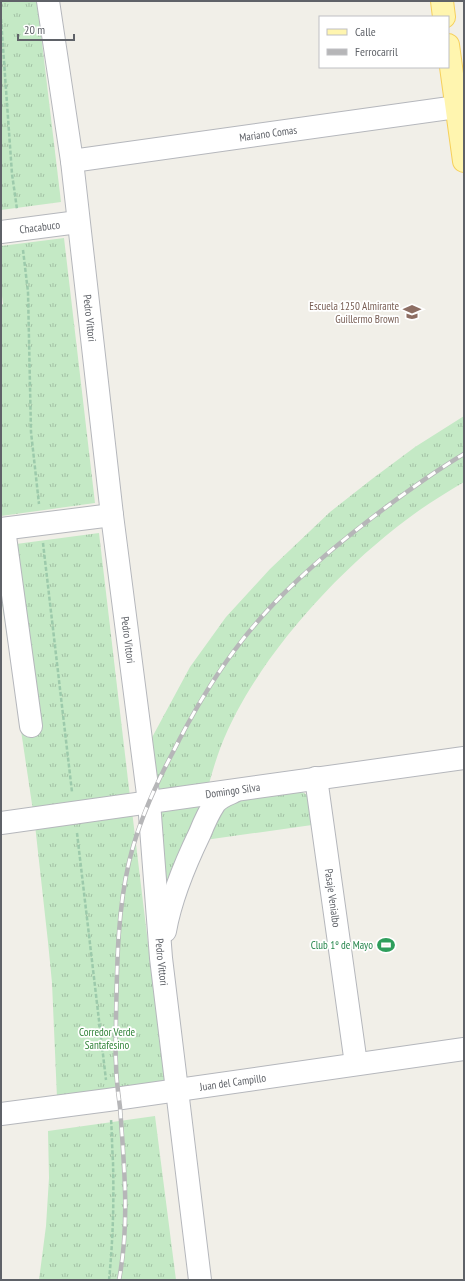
<svg xmlns="http://www.w3.org/2000/svg" width="465" height="1281" viewBox="0 0 465 1281" font-family="'PT Sans Narrow',sans-serif">
  <style>
    .grass { fill: url(#grass-tufts) }
    .lines { fill: none; stroke-linecap: round; stroke-linejoin: round }
    .minor-casing { stroke: #b5b7bc; stroke-width: 24 }
    .major-casing { stroke: #f6d05b; stroke-width: 24 }
    .path { stroke: #9ccaab; stroke-width: 2.5; stroke-dasharray: 4 2; stroke-linecap: butt }
    .minor { stroke: #fff; stroke-width: 22 }
    .major { stroke: #fff5af; stroke-width: 22 }
    .rail-casing { stroke: #b6b6b8; stroke-width: 4.5 }
    .rail { stroke: #fff; stroke-width: 3; stroke-dasharray: 9; stroke-linecap: butt }
    .labels { text-anchor: middle; stroke-width: 3.5; stroke-linejoin: round; paint-order: stroke }
    .street-label { font-size: 11px; fill: #5f6268; stroke: #fff }
    .education-label { font-size: 11px; fill: #785e54; stroke: #fff; text-anchor: end }
    .leisure-label { font-size: 11px; fill: #27864d; stroke: #fff; text-anchor: end }
    .park-label { font-size: 11px; fill: #318339; stroke: #fff }
  </style>
  <defs>
    <pattern id="grass-tufts" width="24" height="20" patternUnits="userSpaceOnUse"><rect width="24" height="20" fill="#c4e9c5"/><path d="M3 7l-1-3M5 7V3M7 7l1-3M15 17l-1-3M17 17v-4M19 17l1-3" fill="none" stroke="#a2c0a4"/></pattern>
  </defs>
  <rect width="100%" height="100%" fill="#f1efe8"/>
  <g class="grass">
    <path d="M1 1H37L61 202 1 210Z"/>
    <path d="M64 238 95 503 1 516V305L3 304 1 288V246Z"/>
    <path d="M464 416V482C444 494 424 506 406 520 334 574 254 662 221 746 216 759 212 773 208 787L146 795 142 756 190 667 226 617 270 569 330 512 372 479 415 447Z"/>
    <path d="M99 533 130 797 33 811 1 596V546Z"/>
    <path d="M299 790 307 795 312 825 205 840 223 809 235 799Z"/>
    <path d="M208 800 161 913 149 808Z"/>
    <path d="M132 811 165 1084 57 1098 52 983 48 942 35 825Z"/>
    <path d="M155 1116 176 1280H39L46 1226 49 1178 48 1131Z"/>
  </g>
  <g class="lines">
    <g class="minor-casing">
      <g id="minor">
        <path id="s1" d="M48 1 72 161 112 515 149 802 161 958 200 1280"/>
        <path id="s2" d="M72 161 464 106"/>
        <path id="s3" d="M1 232 78 222"/>
        <path d="M1 529 112 515"/>
        <path d="M4 529 31 726"/>
        <path id="s4" d="M316 778 356 1064"/>
        <path id="s5" d="M1 823 464 758"/>
        <path d="M165 931C171 897 185 864 200 833 204 823 209 812 215 803 220 797 226 795 233 792"/>
        <path id="s6" d="M1 1114 108 1100 464 1049"/>
      </g>
    </g>
    <g class="major-casing">
      <g id="major">
        <path d="M442 1 444 17"/>
        <path d="M448 45 464 161"/>
      </g>
    </g>
    <g class="path">
      <path d="M1 19 12 174 17 209"/>
      <path d="M23 250 28 292 31 432 39 504"/>
      <path d="M43 543 72 792"/>
      <path d="M77 833 106 1080"/>
      <path d="M109 1280C113 1241 114 1202 113 1162 112 1148 112 1133 111 1119"/>
    </g>
    <use href="#minor" class="minor"/>
    <use href="#major" class="major"/>
    <g class="rail-casing">
      <path id="rail" d="M119 1280C130 1223 124 1164 120 1107 118 1092 116 1078 116 1063 115 1049 116 1034 116 1020 117 967 117 914 129 862 138 824 154 788 172 754 190 718 210 683 234 651 272 599 322 556 373 517 402 495 432 473 464 454"/>
    </g>
    <use href="#rail" class="rail"/>
  </g>
  <defs>
    <g id="school-bare" transform="scale(1.38)"><path d="M0-5L7-2L0 1L-7-2ZM-4 1L0 2.5L4 1V4Q0 6-4 4Z" fill="#8d6e63" stroke="#fff" stroke-width="2.5" paint-order="stroke"/></g>
    <g id="stadium-bare" transform="scale(1.38)"><path d="M0-5a6.5 5 0 1 0 0 10a6.5 5 0 1 0 0-10ZM-3.5-1.8h7v3.6h-7Z" fill="#2e9e5b" stroke="#fff" stroke-width="2.5" paint-order="stroke"/></g>
  </defs>
  <g fill-rule="evenodd">
    <use href="#school-bare" x="412" y="312"/>
    <use href="#stadium-bare" x="386" y="945"/>
  </g>
  <g class="labels">
    <g class="street-label">
      <text dy="4" stroke="none"><textPath href="#s2" startOffset="198">Mariano Comas</textPath></text>
      <text dy="4" stroke="none"><textPath href="#s3" startOffset="39">Chacabuco</textPath></text>
      <text dy="4" stroke="none"><textPath href="#s1" startOffset="320">Pedro Vittori</textPath></text>
      <text dy="4" stroke="none"><textPath href="#s1" startOffset="644">Pedro Vittori</textPath></text>
      <text dy="4" stroke="none"><textPath href="#s5" startOffset="234">Domingo Silva</textPath></text>
      <text dy="4" stroke="none"><textPath href="#s4" startOffset="121">Pasaje Venialbo</textPath></text>
      <text dy="4" stroke="none"><textPath href="#s1" startOffset="968">Pedro Vittori</textPath></text>
      <text dy="4" stroke="none"><textPath href="#s6" startOffset="234">Juan del Campillo</textPath></text>
    </g>
    <g class="education-label">
      <text x="399" y="310">Escuela 1250 Almirante<tspan x="399" dy="13">Guillermo Brown</tspan></text>
    </g>
    <g class="leisure-label">
      <text x="373" y="949">Club 1º de Mayo</text>
    </g>
    <g class="park-label">
      <text x="107" y="1036">Corredor Verde<tspan x="107" dy="13">Santafesino</tspan></text>
    </g>
  </g>
  <rect width="465" height="1281" fill="none" stroke="#5f6268" stroke-width="4"/>
  <rect x="319" y="16" width="130" height="52" fill="#ffffff" stroke="#bfc0c3"/>
  <rect x="327" y="29" width="20" height="6" fill="#fff5af" stroke="#bfc0c3"/>
  <text x="355" y="36" font-size="12" fill="#5f6268">Calle</text>
  <rect x="327" y="49" width="20" height="6" fill="#b6b6b8" stroke="#bfc0c3"/>
  <text x="355" y="56" font-size="12" fill="#5f6268">Ferrocarril</text>
  <path d="M18 34v6h56v-6" fill="none" stroke="#5f6268" stroke-width="2"/>
  <text x="24" y="34" font-size="12" fill="#5f6268" stroke="#ffffff" stroke-width="3" paint-order="stroke">20 m</text>
</svg>
